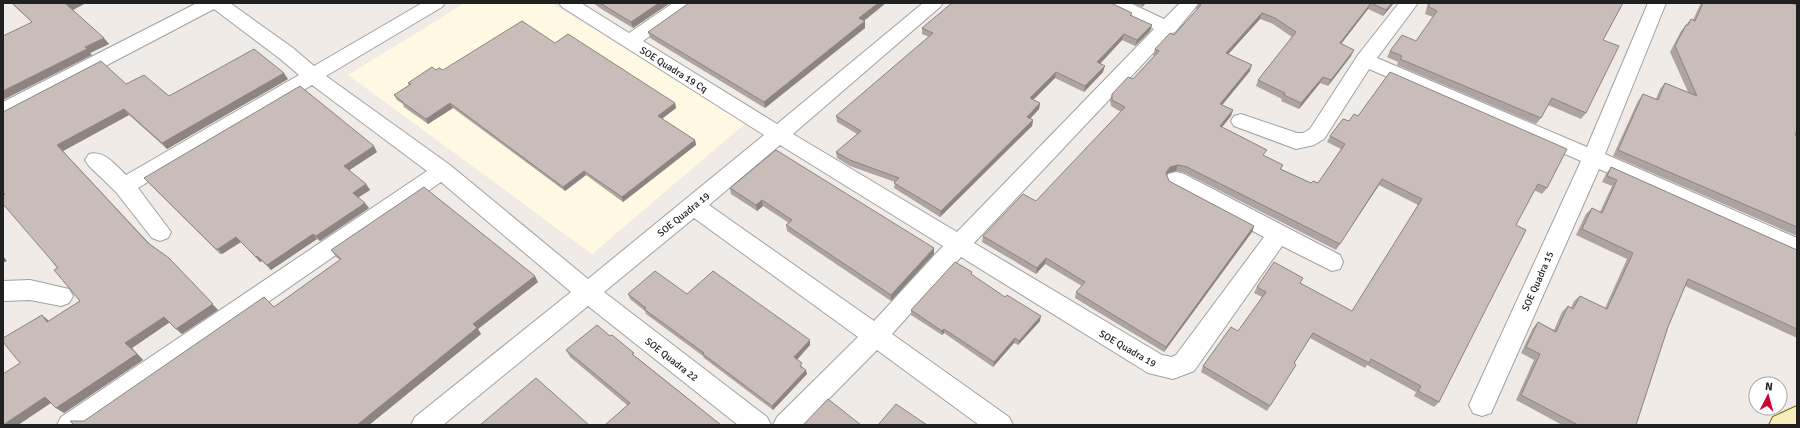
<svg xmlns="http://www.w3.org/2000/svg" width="1800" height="428" viewBox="0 0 1800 428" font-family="Signika,sans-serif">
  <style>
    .education { fill: #fff8e2 }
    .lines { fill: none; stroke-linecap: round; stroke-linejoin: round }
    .street-casing { stroke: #a1a1a1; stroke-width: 2 }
    .secondary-casing { stroke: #796a06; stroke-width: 2 }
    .street { fill: #fff; fill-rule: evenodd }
    .secondary { fill: #f9eebd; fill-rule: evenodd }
    .wall { fill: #ada3a0 }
    .shaded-wall { fill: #8d8482 }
    .building { fill: #c9bdba; stroke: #8d8482 }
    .labels { text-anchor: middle; stroke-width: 3.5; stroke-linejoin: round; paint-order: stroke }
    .street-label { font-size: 10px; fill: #202020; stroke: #fff }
  </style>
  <rect width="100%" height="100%" fill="#f1ebe7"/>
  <path class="education" d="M465 3H551L746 123 592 254 348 75Z"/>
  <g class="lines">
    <g class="street-casing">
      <g id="street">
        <path d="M197 3H230L293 48 314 66 422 3H445L442 7 326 76 450 165 588 279 764 135 562 7 559 3H581L629 33 673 3H694L691 7 643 41 777 124 923 3H943L940 7 793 134 957 232 1154 29 1109 7 1106 3H1130L1164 19 1180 3H1199L1175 32 1172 33 974 243 1162 355 1172 357 1176 355 1264 237 1168 186 1165 180 1168 174 1176 172 1184 174 1340 255 1343 262 1340 269 1332 271 1282 246 1194 371 1173 379 1148 373 961 257 892 334 1009 417 1013 425H979L877 350 803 425H773L777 417 858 337 694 218 604 292 767 417 771 425H738L588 306 443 425H411L415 417 571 292 441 182 91 425H57L61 417 427 171 312 85 138 188 171 232 168 238 160 241 152 238 116 192 89 166 85 160 89 154C105 150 115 165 126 175L299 75 279 58 214 9 10 116 3 118V102ZM780 145 943 246 874 321 709 205Z"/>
        <path d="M1399 3H1418L1377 58 1587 147 1648 3H1666L1605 154 1797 238V257L1599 169 1491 413 1482 416 1473 413 1469 405 1581 161 1369 69 1324 139 1314 145 1296 149 1234 126 1231 121 1234 116 1241 114 1297 133H1303L1310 129 1358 55Z"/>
        <path d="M30 280 69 289 73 296 69 303 61 306 30 300 3 301V281Z"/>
      </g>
    </g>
    <g class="secondary-casing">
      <path id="secondary" d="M1797 406V425H1769L1773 417Z"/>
    </g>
    <use href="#street" class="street"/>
    <use href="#secondary" class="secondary"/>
  </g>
  <g class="wall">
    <path d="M11 3H86L72 10 109 44 90 53 92 55 32 22Z"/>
    <path d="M593 3H670L633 28 603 10Z"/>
    <path d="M1133 3H1146L1142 7Z"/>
    <path d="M1198 3H1394L1383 16 1368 9 1341 44 1351 56 1328 86 1320 83 1299 109 1281 101 1282 99 1256 86 1258 80 1292 37 1273 24 1260 19 1228 54 1250 71 1222 105 1231 116 1222 127 1265 156 1283 165 1281 169 1311 183H1318L1341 149 1327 142 1330 136 1349 121 1358 116 1390 72 1547 188 1542 194 1534 190 1516 225 1439 402 1434 407 1414 396 1416 392 1367 365 1365 368 1310 338 1294 364 1296 365 1267 411 1201 372 1203 366 1238 331 1262 297 1254 293 1257 287 1300 283 1352 311 1418 205 1379 185 1336 250 1185 173 1176 171 1168 173 1166 175 1169 181 1254 226 1252 232 1164 352 1075 298 1076 292 1082 286 1045 264 1036 274 982 242 983 236 1036 201 1121 112 1111 106 1110 100 1112 94 1133 79 1154 56 1153 55 1155 49 1174 35 1197 10 1196 9Z"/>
    <path d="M1428 3H1623L1603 40 1586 113 1581 119 1548 105 1541 118 1536 124 1397 65 1398 62 1387 57 1390 51 1416 41 1433 17 1425 14Z"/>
    <path d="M1701 3H1790L1795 135 1797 136V236L1613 156 1638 101 1643 94 1656 99 1660 89 1665 83 1688 92 1670 52 1681 31 1691 19 1693 20Z"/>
    <path d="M1132 13 1131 16 1152 25 1150 31 1135 46 1122 40 1100 64 1103 72 1084 92 1055 78 1033 100 1040 103 1039 109 1030 119 1033 120 1032 126 940 217 894 188 895 182 850 166 837 158 836 152 857 134 837 122 836 116 929 37 922 34V28Z"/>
    <path d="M864 21 865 28 765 108 650 38 648 32Z"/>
    <path d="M555 43 675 103 676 108 662 119 695 140 696 145 623 202 586 175 565 191 453 108 428 124 404 107 403 104 397 100 394 95 409 85 408 83 436 70H443Z"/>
    <path d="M288 79 167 149 129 115 63 151 149 243 218 310 182 334 170 322 132 348 143 360 64 413 56 408 51 403 18 425 20 363 49 321 80 301 5 194 126 84 169 96Z"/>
    <path d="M377 152 349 170 366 184 370 190 358 197 369 208 320 241 317 239 271 270 262 261 260 262 241 242 222 254H220L144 178Z"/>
    <path d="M1611 167 1797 250V338L1685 286 1668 327 1636 425H1562L1516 400 1534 360 1521 353 1533 328 1538 322 1554 330 1562 312 1568 306 1571 308 1574 301 1580 296 1605 308 1627 259 1576 235 1586 214 1592 208 1600 212 1612 186 1602 182 1606 174Z"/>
    <path d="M730 188 934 248V254L891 301 787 231 786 225 789 223 763 206 757 211 731 194Z"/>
    <path d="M331 250 538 282 478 329 481 334 369 425H74L84 421 274 307 340 260 336 257Z"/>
    <path d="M972 275 1040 321 1018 345 1014 343 993 367 944 333 942 335 911 315V310Z"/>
    <path d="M628 294H687L810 345 797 359 807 374 773 410 704 358 703 356 646 314 645 311 630 299Z"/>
    <path d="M566 350 635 356 721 425 627 405 570 357Z"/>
  </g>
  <g class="shaded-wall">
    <path d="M69 3H86L71 11 66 4Z"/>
    <path d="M659 3H670L633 28 631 22Z"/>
    <path d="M878 3H886L859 25V18Z"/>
    <path d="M1143 3H1146L1142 7Z"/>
    <path d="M1371 3 1368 9 1337 49 1340 43Z"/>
    <path d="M1392 3H1394L1383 16 1386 10Z"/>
    <path d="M1262 13 1260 19 1224 59 1226 53Z"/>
    <path d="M865 21V28L765 108 764 102Z"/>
    <path d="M1152 25 1150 31 1135 46 1137 40Z"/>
    <path d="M1124 34 1122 40 1096 68 1097 62Z"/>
    <path d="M104 38 109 44 90 53 92 55 3 100V91Z"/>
    <path d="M1354 50 1351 56 1328 86 1331 80Z"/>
    <path d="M1252 65 1250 71 1218 110 1220 104Z"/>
    <path d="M1105 66 1103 72 1084 92 1085 86Z"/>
    <path d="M1056 72 1055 78 1029 104 1030 98Z"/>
    <path d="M284 73 288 79 167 149 162 143Z"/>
    <path d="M1323 77 1320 83 1299 109 1301 103Z"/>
    <path d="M450 103 453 108 428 124 426 119Z"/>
    <path d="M675 103 676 108 659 121 658 116Z"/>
    <path d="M1040 103 1039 109 1026 123 1027 117Z"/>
    <path d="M124 109 129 115 63 151 57 145Z"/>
    <path d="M1233 110 1231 116 1218 132 1220 126Z"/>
    <path d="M1033 120 1032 126 940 217 941 211Z"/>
    <path d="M695 140 696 145 623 202 622 197Z"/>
    <path d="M374 146 377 152 348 171 344 166Z"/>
    <path d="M1178 165 1176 171 1168 173 1164 179 1166 173 1170 167Z"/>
    <path d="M584 171 586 175 565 191 563 187Z"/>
    <path d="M1382 179 1379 185 1336 250 1340 244Z"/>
    <path d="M366 184 370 190 356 199 353 193Z"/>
    <path d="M762 200 763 206 757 211 756 205Z"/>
    <path d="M365 203 369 208 320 241 316 236Z"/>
    <path d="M1254 226 1252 232 1164 352 1166 347Z"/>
    <path d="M313 234 317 239 271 270 267 265Z"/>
    <path d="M236 237 241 242 222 254 218 249Z"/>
    <path d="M934 248V254L891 301V295Z"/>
    <path d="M3 256 7 261 3 263Z"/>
    <path d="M257 256 262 261 260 262 256 257Z"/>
    <path d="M1046 258 1045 264 1036 274 1037 268Z"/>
    <path d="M174 264 218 310 182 334 176 329Z"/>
    <path d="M535 276 538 282 478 329 481 334 369 425H357L473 324Z"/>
    <path d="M42 315 48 320 54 327 47 322Z"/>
    <path d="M1041 316 1040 321 1018 345 1019 341Z"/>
    <path d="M164 317 170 322 132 348 143 360 64 413 56 408 125 343Z"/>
    <path d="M944 329V333L942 335V331Z"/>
    <path d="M1015 338 1014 343 993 367 994 362Z"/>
    <path d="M810 340V345L795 362 794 357Z"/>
    <path d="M806 370 807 374 773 410 772 406Z"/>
    <path d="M45 397 52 402 18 425H3Z"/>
  </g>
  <g class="building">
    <path d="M12 3H69L66 4 104 38 85 47 87 49 3 91V36L32 22Z"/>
    <path d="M600 3H659L631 22Z"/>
    <path d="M689 3H878L859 18 865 21 764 102 648 32Z"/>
    <path d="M952 3H1111L1132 13 1130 15 1152 25 1137 40 1124 34 1097 62 1105 66 1085 86 1056 72 1030 98 1040 103 1027 117 1033 120 941 211 894 183 899 178 850 160 836 152 861 131 836 116 933 33 922 28Z"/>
    <path d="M1198 3H1392L1386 10 1371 3 1340 43 1354 50 1331 80 1323 77 1301 103 1284 95 1285 93 1258 80 1296 32 1275 18 1262 13 1226 53 1252 65 1220 104 1233 110 1220 126 1267 150 1263 155 1283 165 1280 169 1311 183 1313 181 1318 183 1345 144 1330 136 1343 119 1349 121 1354 114 1358 116 1390 72 1567 149 1547 188 1538 184 1516 225 1526 230 1439 402 1418 391 1421 386 1371 359 1369 363 1313 333 1294 363 1296 365 1270 406 1203 366 1231 327 1238 331 1266 292 1257 287 1274 262 1303 278 1300 283 1352 311 1422 199 1382 179 1340 244 1187 167 1178 165 1170 167 1166 173 1169 181 1254 226 1166 347 1076 292 1085 282 1046 258 1037 268 983 236 1023 194 1036 201 1125 107 1112 100V94L1128 77 1133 79 1159 51 1155 49 1170 33 1174 35 1201 5Z"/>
    <path d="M1429 3H1623L1603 40 1619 46 1586 113 1552 98 1541 118 1400 59 1402 56 1390 51 1402 35 1416 41 1437 11 1429 7Z"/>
    <path d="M1703 3H1790L1797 5V130L1795 135 1797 136V227L1618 150 1643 94 1658 100 1665 83 1697 96 1675 46 1686 25H1688L1691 19 1695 21Z"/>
    <path d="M522 21 555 43 568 34 675 103 658 116 695 140 622 197 584 171 563 187 450 103 426 119 402 102H403L394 95 411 84 408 83 432 67 436 70 439 68 443 70Z"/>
    <path d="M254 49 284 73 162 143 124 109 57 145 148 243 169 258 213 304 176 329 164 317 125 343 137 354 56 408 45 397 3 425V374L20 363 3 342V338L42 315 47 322 80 301 54 270 58 268 3 204V195L5 194 3 192V112L101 61 126 84 144 75 169 96Z"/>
    <path d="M300 86 374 146 344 166 366 184 353 193 365 203 316 236 313 234 267 265 257 256 256 257 236 237 218 249H216L144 178Z"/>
    <path d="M776 150 934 248 891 295 786 225 792 220 762 200 756 205 730 188Z"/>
    <path d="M1611 167 1797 250V329L1688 279 1668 327 1636 425H1578L1521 395 1540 354 1526 347 1538 322 1556 332 1568 306 1573 309 1580 296 1607 309 1633 253 1582 229 1592 208 1602 213 1617 180 1607 176Z"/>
    <path d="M424 187 535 276 473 324 477 328 357 425H74L70 421H84L264 297 274 307 341 259 331 250Z"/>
    <path d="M955 262 972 272 971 274 1005 297 1007 295 1041 316 1019 341 1015 338 994 362 944 329 942 331 911 310Z"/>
    <path d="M655 271 687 294 713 271 810 340 794 357 802 363 800 366 806 370 772 406 703 354 704 353 644 309 646 308 628 294Z"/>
    <path d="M597 325 610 336 612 335 634 353 632 354 721 425H605L630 403 566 350Z"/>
    <path d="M536 378 589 425H480Z"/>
    <path d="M828 399 861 425H803Z"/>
    <path d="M896 404 927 425H878Z"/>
  </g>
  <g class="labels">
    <g class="street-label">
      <text transform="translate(674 69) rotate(32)" y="4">SOE Quadra 19 Cq</text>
      <text transform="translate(683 214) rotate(-39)" y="4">SOE Quadra 19</text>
      <text transform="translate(1537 281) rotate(-66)" y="4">SOE Quadra 15</text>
      <text transform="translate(1128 348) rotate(30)" y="4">SOE Quadra 19</text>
      <text transform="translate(672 359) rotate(38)" y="4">SOE Quadra 22</text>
    </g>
  </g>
  <rect width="1800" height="428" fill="none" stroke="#202020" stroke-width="8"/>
  <g transform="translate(1768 396) rotate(6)"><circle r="19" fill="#ffffff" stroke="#a6a6a6"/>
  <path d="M0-3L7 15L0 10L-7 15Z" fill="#ce0232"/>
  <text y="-6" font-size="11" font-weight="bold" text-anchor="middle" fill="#202020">N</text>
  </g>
</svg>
